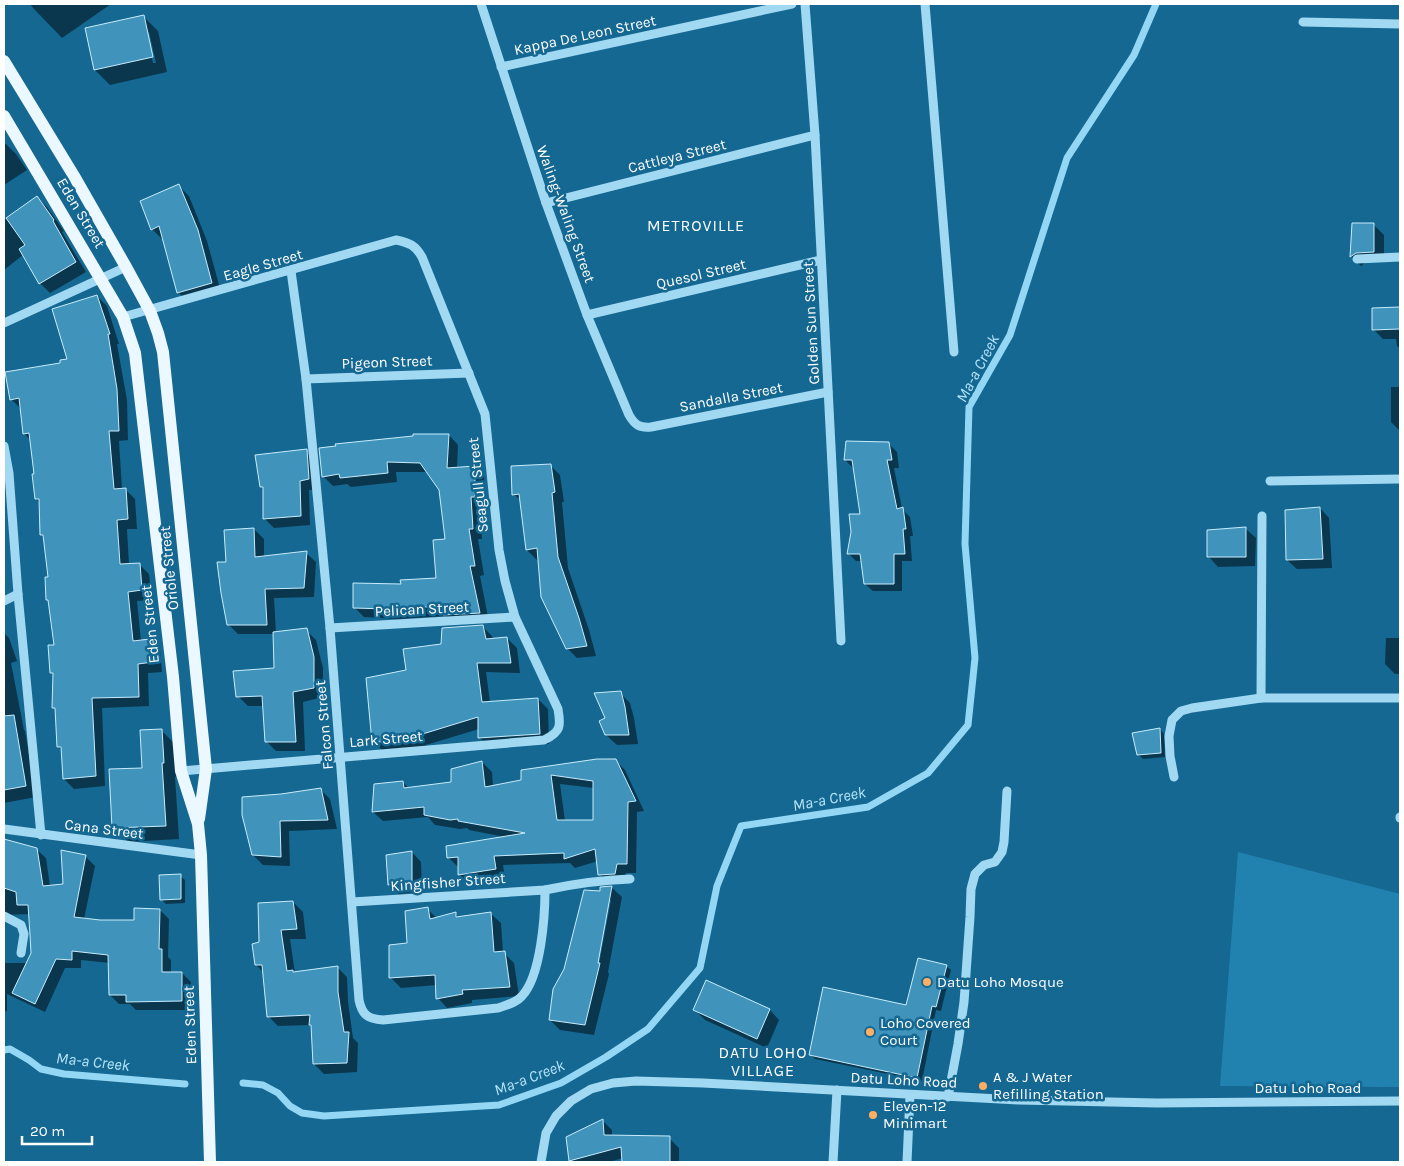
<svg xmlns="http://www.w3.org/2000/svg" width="1404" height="1166" viewBox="0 0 1404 1166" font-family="Karla,sans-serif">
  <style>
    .green { fill: #2282af }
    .shadow { fill: #0007; fill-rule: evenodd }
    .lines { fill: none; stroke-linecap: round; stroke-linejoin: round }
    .stream { stroke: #93d7f5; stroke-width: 7 }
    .building { fill: #4094bc; stroke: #c8ecfc; fill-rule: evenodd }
    .minor { stroke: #a1d8f2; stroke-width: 9 }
    .major { stroke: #ecf8ff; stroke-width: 12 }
    .poi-dot { fill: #ffae62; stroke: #146892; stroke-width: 2 }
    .labels { text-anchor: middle; stroke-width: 5; stroke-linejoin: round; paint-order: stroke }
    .street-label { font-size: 15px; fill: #fff; stroke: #146892 }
    .poi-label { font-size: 15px; fill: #fff; stroke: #146892; text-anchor: start }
    .neighbourhood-label { font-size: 16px; letter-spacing: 1px; fill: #fff; stroke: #146892 }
    .water-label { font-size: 16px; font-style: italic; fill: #b5e4fa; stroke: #146892 }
  </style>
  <rect width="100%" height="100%" fill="#146892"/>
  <path class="green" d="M1238 852 1400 894V1087L1220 1086Z"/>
  <g class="shadow">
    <path d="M30 4H111L62 38 34 9Z"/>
    <path d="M143 16 158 31 167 72 110 85 95 70ZM146 32H149L156 63H153Z"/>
    <path d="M4 144H6L16 154 27 170 4 185Z"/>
    <path d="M179 186 189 196 207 241 221 292 188 302 178 292 164 238 162 239 152 229Z"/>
    <path d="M37 197 47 207 64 231 62 232 86 272 50 293 40 283 23 255 4 270V220Z"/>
    <path d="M1374 225 1384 235V261L1366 262 1361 266 1351 256Z"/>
    <path d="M97 296 107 306 119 344H117L127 400 128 440 119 441 122 489H125L135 499 137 529H127L129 565 139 564 149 574 152 600 137 601 141 641 150 640 160 650 162 672 148 673 149 706 102 708 105 786 74 789 64 779 63 751 58 747 56 710 53 707 54 675 51 672 56 646 50 602 47 600 49 578 44 538 41 535 40 503 36 499 35 475 31 441 24 433 22 410 11 399 69 360Z"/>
    <path d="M1400 308V349L1397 346 1396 339H1383L1373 329V309Z"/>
    <path d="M1391 387H1400V431L1391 422Z"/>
    <path d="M449 435 458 445 457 468 474 467 484 477 485 506H480L482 539H478L484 575 480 576 489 622 454 624 446 616 398 619 364 617 354 607 402 585 438 579 446 540 440 489 428 472H396L397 482 351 487 347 484 333 486 323 476Z"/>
    <path d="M889 444 897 452 899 468H894L902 509 910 517 913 536H910L912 561H902V591H873L865 584 862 561H856L848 553 862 515 855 468H853L845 460Z"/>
    <path d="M306 451 316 461 319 489 309 490 310 525 274 528 264 518V490L261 487Z"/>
    <path d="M550 465 560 475 564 502H562L568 568 589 630 596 656 577 658 567 648 539 559 537 560 527 550 521 501 514 494Z"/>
    <path d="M1320 508 1329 518 1332 568 1297 569 1287 560Z"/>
    <path d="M254 529 264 539V557L306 553 316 562 314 597 274 598 276 633 306 630 316 640 323 668V697L303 702 305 751H276L266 741 264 706H248L238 696 276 669 274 634H238L228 624 227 563Z"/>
    <path d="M1246 529 1256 538 1255 566 1218 567 1209 557Z"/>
    <path d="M482 626 492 636 493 639 507 638 517 648 520 673 486 672 490 702 538 699 548 709 549 744 489 747 479 737V729L426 745V747L384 752 374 742 407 671 442 645Z"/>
    <path d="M4 633 9 638 17 661 11 663 24 730 25 731 36 797 4 803Z"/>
    <path d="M1386 638H1400V674H1395L1385 664Z"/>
    <path d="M620 693 630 703 634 718 638 744 617 745 606 735 607 718Z"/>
    <path d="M1160 729 1164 734 1165 757 1143 759 1138 754Z"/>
    <path d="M162 731 176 745 177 776 175 777 179 839 128 842 114 828Z"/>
    <path d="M615 760 625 770 644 811 637 812 636 873H626L624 883 609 884 600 874 598 861 575 868 570 863 503 865 505 879 469 884 460 875 458 867 448 857 505 837 469 830 467 828 460 829 435 825 428 817 383 821 373 812 403 782 409 789 452 783 482 762 492 772 493 786ZM560 784 594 788 595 821H565Z"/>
    <path d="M320 789 330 799 337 829 289 831 290 866 263 865 253 855 281 795Z"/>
    <path d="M4 841 36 849 46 858 50 886 64 885 63 852 86 857 95 866 84 919 100 921H135L160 910 169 919 168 957 171 960V973H182L191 982V1010H136L130 1004H119L110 995V963L81 960V968H65L45 1012 7 994V1011H4V963H32L30 914 4 915Z"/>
    <path d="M412 852 421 862 422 891 399 894 389 884Z"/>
    <path d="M180 876 185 880V903L166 904 161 899Z"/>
    <path d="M612 888 622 897 608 972 609 974 594 1035 560 1030 550 1020 602 892 601 889ZM609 900H611L598 969H596Z"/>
    <path d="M293 902 303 912 306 939H290L295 973 337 967 347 977 348 1002 353 1038 358 1043 357 1072 324 1074 314 1064 313 1027 310 1025 278 1026 268 1016 264 973 256 965 261 943Z"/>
    <path d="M427 909 437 918 455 913 460 918 491 914 501 923 503 953H504L514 963 519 996 472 1000V1003L447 1008 438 998 437 985 401 988 391 978V946L408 944Z"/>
    <path d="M946 966 951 970 941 1011 936 1010 922 1081 815 1059 811 1055 907 1006Z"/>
    <path d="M707 982 770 1010 779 1020 767 1048 705 1020 695 1010Z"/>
    <path d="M602 1120 612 1130V1137L669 1138 679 1148V1162H623V1158L609 1162H572L570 1160Z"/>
  </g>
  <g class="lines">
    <g class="stream">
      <path d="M4 1050 10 1049 29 1060 41 1069 64 1074 185 1084"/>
      <path d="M243 1083 263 1085 278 1093 290 1106 302 1113 324 1116 499 1105 561 1083 606 1057 648 1029 700 968 717 886 741 826 868 807 928 773 968 725 975 658 965 544 969 407 1010 335 1067 158 1134 55 1156 4"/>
    </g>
  </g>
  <g class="building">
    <path d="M144 15 153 57 94 70 85 28Z"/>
    <path d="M179 184 198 230 212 283 177 293 159 226 151 230 140 201Z"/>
    <path d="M37 196 54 220 53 221 76 262 39 284 19 249 25 245 6 218Z"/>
    <path d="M1352 223H1374V252L1356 253 1350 257Z"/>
    <path d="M97 295 110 334H108L117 389 119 431H109L114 489 126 488 128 519 117 520 120 564 140 563 142 590 128 592 133 641 150 639 153 662 138 664 139 697 92 698 96 776 63 779 61 747H57L55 708H52L53 673H50L48 645H54L48 600H46L45 577H48L43 535H40L39 499H35L32 474H34L29 433 23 434 19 398 10 400 5 372 60 363V360L67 359 52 309Z"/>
    <path d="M1400 307V329L1372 330V308Z"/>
    <path d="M413 434H449L447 468 475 466V497H471L473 529H469L475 566H470L480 613 443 615 444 606 387 609 353 608V583L401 584 400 580 436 578 433 540 445 539 439 490 420 463 387 462 388 473 340 478 339 474 322 477 319 448 336 446 335 444 413 436Z"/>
    <path d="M846 441 889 442 892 460H887L897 509 903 507 906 529H903L905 554H894V584H864L860 554H847L851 532 849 514H860L852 460H844Z"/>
    <path d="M307 449 309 479 300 481 301 516 263 519V487H260L255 455Z"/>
    <path d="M551 464 555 492 552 493 558 557 579 618 587 646 566 649 541 597 537 548 526 550 519 494 512 495 511 466Z"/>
    <path d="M1320 507 1323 559 1286 560 1285 510Z"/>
    <path d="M1246 527V557H1207V530Z"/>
    <path d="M254 528 255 557 307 551 304 588 265 589 267 625H227L221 593 217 562H226L224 530Z"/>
    <path d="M483 625 486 639 507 637 511 663H477L482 702 538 698 540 734 478 738V717L416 736 417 737 372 743 366 678 406 670 403 649 441 644 442 628Z"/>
    <path d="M307 628 314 657V688L293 692 296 742H265L262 696 236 697 233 671 274 668 273 632Z"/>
    <path d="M621 691 625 707 629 735H605L599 721 605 718 594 693Z"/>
    <path d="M14 715 26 786 4 790V716Z"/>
    <path d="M1160 728 1161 753 1137 755 1132 733Z"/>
    <path d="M162 729 164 763H162L166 826 112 828 109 769 142 768 140 730Z"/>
    <path d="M597 759H616L636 801 628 802 627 864H617L615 874 598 875 595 849 564 859V853L494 856 496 869 458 875V857L447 858 446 846 525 833 458 821V819L450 820 424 815V807L372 812 374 784 403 781 404 788 451 782V769L482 761 485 787 521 780V770ZM551 775 593 781V820H557Z"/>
    <path d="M321 788 328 820 280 821 281 857 252 855 242 815V797L281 794Z"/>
    <path d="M4 839 37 848 43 886 63 884 61 850 86 855 74 917 100 920H134V908L160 909 159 949H162V972H182V1001L126 1002V995H109L108 955 72 951V960L56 959 35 1004 12 993 31 953 30 935 28 905H17L16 892 4 888Z"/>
    <path d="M412 851V882L388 885 386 855Z"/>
    <path d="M181 874V899L160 900 159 875Z"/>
    <path d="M612 886 598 963H600L585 1025 549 1020 553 989 564 969 584 890 600 891V887Z"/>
    <path d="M293 901 297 929 281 930 287 971 293 970V972L338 966V992L344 1032H349L347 1063 313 1064 311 1025H309L310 1015 267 1017 262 965H255L252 944 259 942 258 903Z"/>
    <path d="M428 907 430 919 456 912V917L491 912 494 952 505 951 510 987 462 990 463 994 436 999 435 975 389 978V945L407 943 405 911Z"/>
    <path d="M918 958 947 965 936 1007 932 1006 917 1078 809 1055 823 987 906 1005Z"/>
    <path d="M706 980 770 1009 757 1039 693 1010Z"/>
    <path d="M603 1119 604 1135 670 1136V1162H622L621 1147 569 1161 566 1137Z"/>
  </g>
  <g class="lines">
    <g class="minor">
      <path d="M481 4 546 203 587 315 629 415C635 425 639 428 651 427L828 392"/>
      <path d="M805 4 815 135 841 641"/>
      <path d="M925 4 954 352"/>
      <path d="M1303 22 1400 24"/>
      <path d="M501 67 792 4"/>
      <path d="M546 203 815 135"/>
      <path d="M1357 259 1400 257"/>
      <path d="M291 271 306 379 330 628 359 1000C362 1015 368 1019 383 1020L498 1008C507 1005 516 1003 522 996 541 976 545 916 545 890"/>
      <path d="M587 315 821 260"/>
      <path d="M123 317 396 240C410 243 415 245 422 257L485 414 499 550 505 581 515 617 558 709C561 726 561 732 544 740L181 771"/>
      <path d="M4 323 126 267"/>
      <path d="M306 379 469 373"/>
      <path d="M4 446 9 473 18 594 41 835"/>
      <path d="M1270 481 1400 479"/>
      <path d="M4 601 18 594"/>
      <path d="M330 628 515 617"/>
      <path d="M1261 698 1262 516"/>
      <path d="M1174 777 1170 756 1169 736 1172 720 1181 711 1192 708 1261 698H1400"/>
      <path d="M1400 817V818"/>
      <path d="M4 829 201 855"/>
      <path d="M352 902 545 890C573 884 601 880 630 879"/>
      <path d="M4 916 21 925 24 934 21 953"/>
      <path d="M948 1097 958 1044 964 1002 970 917 971 889 975 874 984 865 995 862 1002 852 1004 842 1007 791"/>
      <path d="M541 1162 546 1133 556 1116 571 1101 591 1089 613 1083 636 1081 703 1083 1019 1100 1157 1103 1400 1101"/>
      <path d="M833 1162 837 1090"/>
      <path d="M907 1162 910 1095"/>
    </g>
    <g class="major">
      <path d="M4 61 74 176 126 267 150 311 158 333 163 352 206 769 199 819"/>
      <path d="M4 116 123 317 135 353 173 677 181 771 198 824 201 855 210 1162"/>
    </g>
  </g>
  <g class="poi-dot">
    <circle cx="927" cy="982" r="5"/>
    <circle cx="870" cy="1032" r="5"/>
    <circle cx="983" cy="1086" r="5"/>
    <circle cx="873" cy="1115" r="5"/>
  </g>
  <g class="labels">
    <g class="street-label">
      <text transform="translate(585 35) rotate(-12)" y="5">Kappa De Leon Street</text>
      <text transform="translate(677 156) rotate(-14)" y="5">Cattleya Street</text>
      <text transform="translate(81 213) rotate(59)" y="5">Eden Street</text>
      <text transform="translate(566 214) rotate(70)" y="5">Waling-Waling Street</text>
      <text transform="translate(263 265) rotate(-16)" y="5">Eagle Street</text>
      <text transform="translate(701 274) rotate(-13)" y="5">Quesol Street</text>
      <text transform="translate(811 323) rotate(-93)" y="5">Golden Sun Street</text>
      <text transform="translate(387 362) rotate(-2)" y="5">Pigeon Street</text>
      <text transform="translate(731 397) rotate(-11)" y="5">Sandalla Street</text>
      <text transform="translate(478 485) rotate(-96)" y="5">Seagull Street</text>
      <text transform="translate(169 568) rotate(-96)" y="5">Oriole Street</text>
      <text transform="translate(422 609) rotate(-3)" y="5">Pelican Street</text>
      <text transform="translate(150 624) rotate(-96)" y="5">Eden Street</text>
      <text transform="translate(324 725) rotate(-95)" y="5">Falcon Street</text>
      <text transform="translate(386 739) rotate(-5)" y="5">Lark Street</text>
      <text transform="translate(104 829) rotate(7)" y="5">Cana Street</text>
      <text transform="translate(448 882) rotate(-4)" y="5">Kingfisher Street</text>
      <text transform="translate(190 1025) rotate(-92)" y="5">Eden Street</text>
      <text transform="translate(904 1080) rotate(3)" y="5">Datu Loho Road</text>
      <text x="1308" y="1093">Datu Loho Road</text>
    </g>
    <g class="poi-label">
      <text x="937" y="987">Datu Loho Mosque</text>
      <text x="880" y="1028">Loho Covered<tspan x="880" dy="17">Court</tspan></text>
      <text x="993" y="1082">A &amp; J Water<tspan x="993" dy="17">Refilling Station</tspan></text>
      <text x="883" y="1111">Eleven-12<tspan x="883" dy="17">Minimart</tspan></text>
    </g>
    <g class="neighbourhood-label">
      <text x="696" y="231">METROVILLE</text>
      <text x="763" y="1058">DATU LOHO<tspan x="763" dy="18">VILLAGE</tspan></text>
    </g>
    <g class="water-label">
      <text transform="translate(977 368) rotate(-62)" y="6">Ma-a Creek</text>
      <text transform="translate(829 798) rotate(-11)" y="6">Ma-a Creek</text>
      <text transform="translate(93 1061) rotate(6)" y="6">Ma-a Creek</text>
      <text transform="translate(529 1077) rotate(-21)" y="6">Ma-a Creek</text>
    </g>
  </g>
  <rect width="1404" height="1166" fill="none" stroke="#ffffff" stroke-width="10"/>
  <path d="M22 1136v8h70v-8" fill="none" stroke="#ffffff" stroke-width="2.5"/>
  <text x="30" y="1136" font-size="15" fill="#ffffff" stroke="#146892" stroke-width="4" paint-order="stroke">20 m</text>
</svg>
